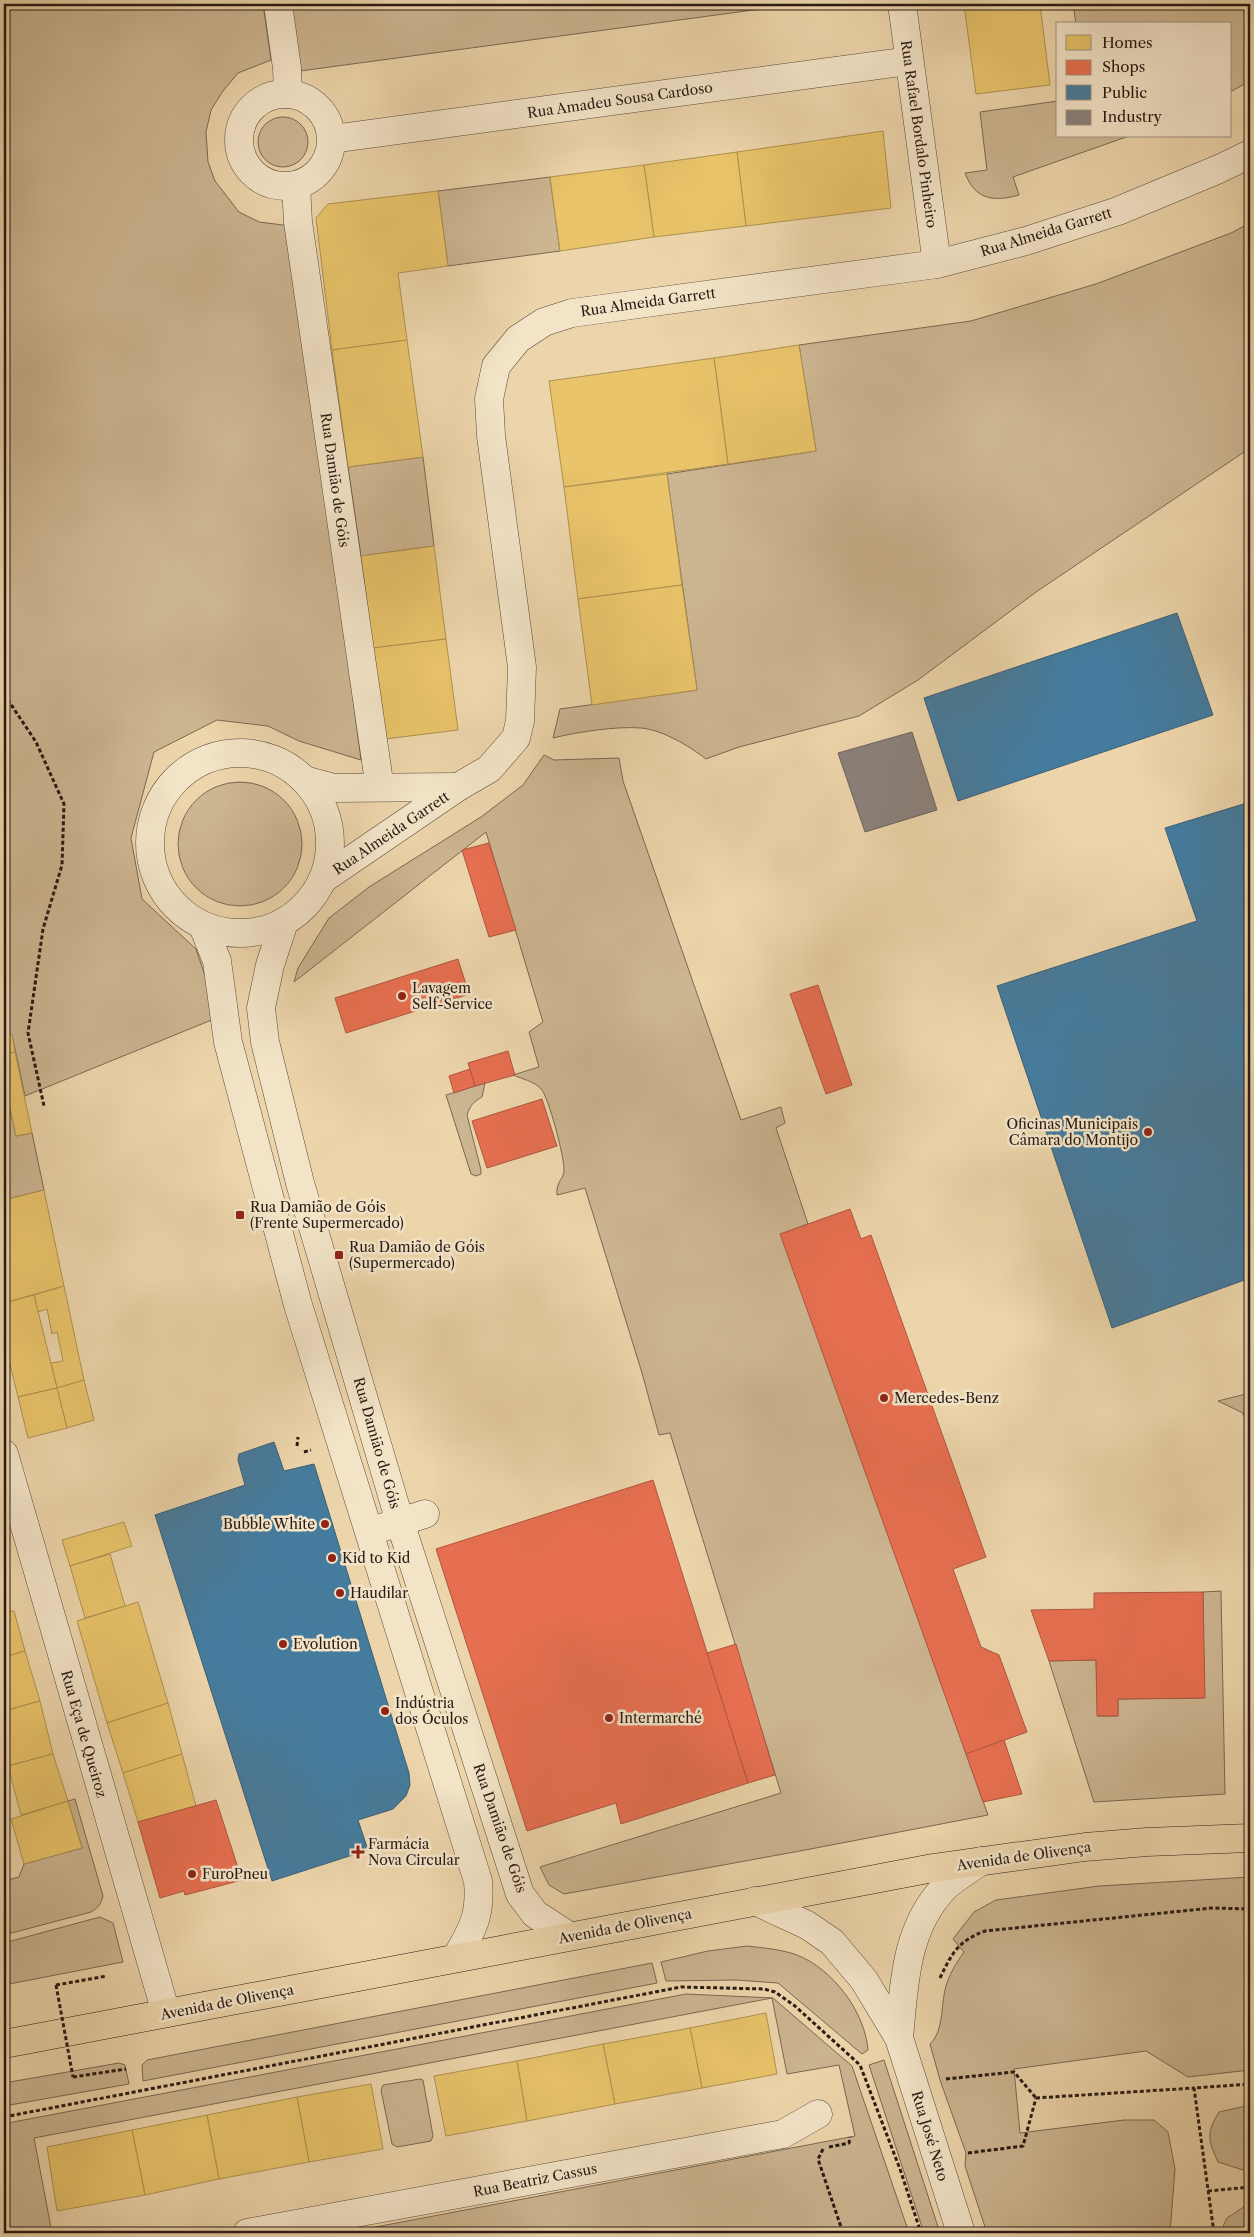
<svg xmlns="http://www.w3.org/2000/svg" width="1254" height="2237" viewBox="0 0 1254 2237" font-family="'Libre Caslon Text',serif">
  <style>
    .green { fill: #ccb591; stroke: #7a6852 }
    .homes { fill: #e9c46a; stroke: #af9150 }
    .shops { fill: #e76f51; stroke: #ae563f }
    .public { fill: #457b9d; stroke: #3c5e74 }
    .industry { fill: #8a817c; stroke: #6d625d }
    .lines { fill: none; stroke-linecap: round; stroke-linejoin: round }
    .minor-casing { stroke: #59493a; stroke-width: 29 }
    .major-casing { stroke: #281a14; stroke-width: 29 }
    .path { stroke: #281a14; stroke-width: 3; stroke-dasharray: 4 2.5; stroke-linecap: butt }
    .minor { stroke: #f3e4c8; stroke-width: 28 }
    .major { stroke: #edd5ab; stroke-width: 28 }
    .path-bridge { stroke: #281a14; stroke-width: 3; stroke-dasharray: 4 2.5; stroke-linecap: butt }
    .poi-dot { fill: #8f2418; stroke: #f3e4c8; stroke-width: 2 }
    .labels { text-anchor: middle; stroke-width: 5; stroke-linejoin: round; paint-order: stroke }
    .street-label { font-size: 14px; fill: #281a14; stroke: #f3e4c8 }
    .poi-label { font-size: 14px; fill: #281a14; stroke: #f3e4c8; text-anchor: start }
  </style>
  <rect width="100%" height="100%" fill="#edd5ab"/>
  <filter id="stains"><feTurbulence type="fractalNoise" baseFrequency=".004" numOctaves="4"/><feColorMatrix values="0 0 0 0 .2 0 0 0 0 .09 0 0 0 0 .02 0 0 0 .5 -.17"/></filter>
  <radialGradient id="worn" r=".72"><stop offset=".6" stop-color="#630" stop-opacity="0"/><stop offset="1" stop-color="#630" stop-opacity=".3"/></radialGradient>
  <g class="green">
    <path d="M4 4H263L271 60 238 73 223 91 211 110 206 132 208 162 215 181 239 212 259 222 291 226 361 760 299 741 268 726 217 720 154 752 131 838 142 899 196 949 219 1017 25 1096 12 1035 4 1036 5 1000Z"/>
    <path d="M287 4H798L300 71Z"/>
    <path d="M1073 4H1250V81L1230 92V24H1076Z"/>
    <path d="M1058 101V136H1129L1013 177 1019 195C994 202 975 200 965 173L987 170 980 112Z"/>
    <circle cx="283" cy="142" r="25"/>
    <path d="M550 177 560 251 448 266 438 191Z"/>
    <path d="M1250 223V448L1036 592 918 680 859 716 739 747 706 759C689 746 663 730 641 728 616 726 577 732 553 738L560 709 697 690 667 474 816 451 799 345 971 321 1096 284 1231 233Z"/>
    <path d="M423 457 434 546 361 556 348 467Z"/>
    <path d="M544 755 554 760 619 758 623 781 741 1120 781 1107 785 1123 776 1128 808 1224 781 1234 988 1815 800 1851 564 1894 549 1885 540 1867 781 1793 670 1433 659 1435 642 1373 585 1188 557 1195C556 1180 564 1180 564 1170 565 1159 548 1095 541 1089 534 1081 522 1079 513 1075L539 1067 529 1032 543 1022 486 832 294 982 298 968 329 918 369 887 481 817 523 785Z"/>
    <circle cx="240" cy="844" r="62"/>
    <path d="M485 1083 482 1097C473 1102 470 1106 467 1115L481 1170V1174L476 1176 471 1174 446 1095Z"/>
    <path d="M7 1095 16 1136 32 1133 44 1190 4 1200V1096Z"/>
    <path d="M1250 1393V1433L1243 1413 1218 1401Z"/>
    <path d="M1221 1591 1225 1794 1094 1802 1049 1661 1096 1660 1098 1716H1118V1699L1204 1698 1203 1592Z"/>
    <path d="M75 1799 103 1896C101 1904 98 1908 91 1912L4 1935V1881L19 1877 24 1864 82 1848 68 1801Z"/>
    <path d="M1250 1877V2070L1188 2077 1146 2051 1014 2069 1020 2133 1124 2120H1154L1168 2132 1175 2169 1170 2233H987L965 2166 966 2153 940 2080 930 2044C945 2030 940 2002 947 1983 951 1971 957 1962 964 1952L953 1939 974 1912 996 1900 1099 1886Z"/>
    <path d="M100 1917 113 1923 123 1962 4 1985V1943Z"/>
    <path d="M747 1946C764 1948 780 1949 797 1955 833 1969 865 2012 868 2050L862 2054 778 1983 735 1980 666 1981 661 1962 708 1951Z"/>
    <path d="M652 1963 657 1983 143 2081 142 2065 147 2060Z"/>
    <path d="M686 1994 773 1998 852 2066 909 2233H344L855 2136 839 2065 787 2074 772 1998 34 2138 52 2233H9L4 2201V2127L8 2123Z"/>
    <path d="M884 2060 940 2233H924L869 2065Z"/>
    <path d="M119 2063 125 2065 129 2084 4 2106V2083Z"/>
    <path d="M420 2079 423 2080 433 2136 431 2141 397 2147 392 2144 381 2090 383 2085Z"/>
    <path d="M1250 2105V2169L1243 2170 1218 2162C1208 2140 1206 2133 1219 2112Z"/>
    <path d="M1245 2206H1250V2233H1220L1227 2218Z"/>
  </g>
  <g class="homes">
    <path d="M971 4H1040L1050 85 976 94 964 5Z"/>
    <path d="M883 131 891 208 746 226 737 152Z"/>
    <path d="M737 152 746 226 654 237 644 165Z"/>
    <path d="M644 165 654 237 560 251 550 177Z"/>
    <path d="M438 191 448 266 398 273 407 340 332 350 316 218 328 204Z"/>
    <path d="M407 340 423 457 348 467 332 350Z"/>
    <path d="M799 345 816 451 728 464 714 358Z"/>
    <path d="M714 358 728 464 564 487 549 381Z"/>
    <path d="M667 474 682 585 578 599 564 487Z"/>
    <path d="M434 546 446 639 373 648 361 556Z"/>
    <path d="M682 585 697 690 592 705 578 599Z"/>
    <path d="M446 639 458 730 385 739 373 648Z"/>
    <path d="M12 1034 15 1052 4 1054V1036Z"/>
    <path d="M15 1052 32 1133 16 1136 7 1095 4 1096V1054Z"/>
    <path d="M44 1190 64 1286 4 1303V1200Z"/>
    <path d="M64 1286 84 1380 57 1388 51 1363 63 1361 57 1332 52 1334 47 1309 38 1312 34 1295Z"/>
    <path d="M34 1295 57 1388 18 1397 4 1340V1303Z"/>
    <path d="M84 1380 94 1420 67 1428 57 1388Z"/>
    <path d="M57 1388 67 1428 28 1438 18 1397Z"/>
    <path d="M124 1522 132 1546 70 1566 62 1540Z"/>
    <path d="M110 1554 125 1606 85 1618 70 1566Z"/>
    <path d="M4 1579 10 1600 4 1602Z"/>
    <path d="M138 1602 168 1703 107 1723 77 1621Z"/>
    <path d="M11 1611H14L25 1651 4 1657V1613Z"/>
    <path d="M25 1651 40 1701 4 1711V1657Z"/>
    <path d="M40 1701 53 1754 4 1767V1711Z"/>
    <path d="M168 1703 182 1754 123 1773 107 1723Z"/>
    <path d="M53 1754 68 1801 21 1815 8 1766Z"/>
    <path d="M182 1754 196 1806 138 1822 123 1773Z"/>
    <path d="M68 1801 82 1848 24 1864 11 1819Z"/>
    <path d="M766 2013 777 2074 702 2088 690 2028Z"/>
    <path d="M690 2028 702 2088 615 2104 603 2044Z"/>
    <path d="M603 2044 615 2104 527 2121 517 2061Z"/>
    <path d="M517 2061 527 2121 446 2136 434 2076Z"/>
    <path d="M371 2084 383 2149 309 2162 297 2097Z"/>
    <path d="M297 2097 309 2162 219 2179 207 2115Z"/>
    <path d="M207 2115 219 2179 145 2195 132 2130Z"/>
    <path d="M132 2130 145 2195 57 2211 47 2147Z"/>
  </g>
  <g class="shops">
    <path d="M489 843 516 930 489 937 462 850Z"/>
    <path d="M458 959 469 994 346 1033 335 998Z"/>
    <path d="M818 985 852 1085 826 1094 790 994Z"/>
    <path d="M508 1051 515 1075 475 1086 468 1063Z"/>
    <path d="M470 1069 475 1086 454 1093 449 1076Z"/>
    <path d="M542 1099 557 1146 487 1168 472 1121Z"/>
    <path d="M850 1209 861 1239 871 1235 986 1557 953 1569 981 1647 999 1655 1027 1732 966 1754 780 1234Z"/>
    <path d="M653 1480 748 1783 621 1824 616 1803 527 1831 436 1549Z"/>
    <path d="M1203 1592 1205 1698 1118 1699V1716H1097L1096 1660 1049 1661 1031 1610 1094 1609V1593Z"/>
    <path d="M736 1644 775 1775 748 1783 707 1653Z"/>
    <path d="M1004 1740 1022 1794 983 1802 966 1754Z"/>
    <path d="M216 1800 242 1880 185 1895 184 1891 160 1898 138 1822Z"/>
  </g>
  <g class="public">
    <path d="M1177 613 1213 715 958 801 924 698Z"/>
    <path d="M1250 802V1278L1112 1328 997 986 1197 921 1165 828Z"/>
    <path d="M274 1442 284 1471 314 1464 409 1773 410 1785 406 1796 393 1809 358 1820 368 1850 272 1881 155 1515 245 1485 238 1460 239 1454Z"/>
  </g>
  <path class="industry" d="M912 732 937 810 865 832 838 753Z"/>
  <g class="lines">
    <g class="minor-casing">
      <g id="minor">
        <path d="M278 4 287 68 288 94"/>
        <path d="M902 4 937 264"/>
        <circle cx="285" cy="140" r="46"/>
        <path d="M332 139 909 61"/>
        <path d="M296 185 298 222 378 775"/>
        <circle cx="240" cy="843" r="90"/>
        <path d="M304 780 334 788 458 787"/>
        <path d="M323 879 458 787 489 769 516 738 520 721 522 667 491 436 489 399 496 366 518 339 544 322 572 313 937 264 1026 241 1118 211 1219 169 1250 154"/>
        <path d="M284 922 270 965 261 1008 265 1042 300 1183 400 1522 520 1894 535 1914 569 1936"/>
        <path d="M203 926 217 961 228 1042 298 1305 478 1881C481 1916 473 1928 456 1958"/>
        <path d="M4 1454 166 2013"/>
        <path d="M384 1527 425 1514"/>
        <path d="M755 1901 807 1925 832 1942 864 1980 899 2038 961 2233"/>
        <path d="M899 2038C904 1985 905 1929 944 1888 954 1878 969 1870 981 1861"/>
        <path d="M247 2233 783 2134 818 2114"/>
      </g>
    </g>
    <g class="major-casing">
      <path id="major" d="M4 2044 933 1868 1085 1847 1147 1842 1250 1838"/>
    </g>
    <g class="path">
      <path d="M4 694 36 742 64 804 62 865 43 929 28 1033 44 1106"/>
      <path d="M297 1446 298 1437"/>
      <path d="M304 1452 311 1450"/>
      <path d="M940 1978C952 1953 958 1941 985 1931L1212 1908 1250 1909"/>
      <path d="M56 1985 107 1976"/>
      <path d="M73 2077 126 2069"/>
      <path d="M946 2079 1014 2072 1036 2098"/>
      <path d="M1036 2098 1194 2088"/>
      <path d="M4 2117 681 1987 764 1989 775 1992 795 2006 860 2065 900 2169 921 2233"/>
      <path d="M829 2147 849 2143 850 2137"/>
      <path d="M823 2149 818 2159 843 2233"/>
      <path d="M968 2153 1023 2146 1036 2098"/>
      <path d="M1208 2191 1250 2187"/>
      <path d="M1214 2233 1194 2088 1250 2084"/>
    </g>
    <use href="#minor" class="minor"/>
    <use href="#major" class="major"/>
    <path class="path-bridge" d="M56 1985 73 2077"/>
  </g>
  <g class="poi-dot">
    <circle cx="402" cy="996" r="5"/>
    <circle cx="1148" cy="1132" r="5"/>
    <rect x="235" y="1210" width="10" height="10" rx="2.5"/>
    <rect x="334" y="1250" width="10" height="10" rx="2.5"/>
    <circle cx="884" cy="1398" r="5"/>
    <circle cx="325" cy="1524" r="5"/>
    <circle cx="332" cy="1558" r="5"/>
    <circle cx="340" cy="1593" r="5"/>
    <circle cx="283" cy="1644" r="5"/>
    <circle cx="385" cy="1711" r="5"/>
    <circle cx="609" cy="1718" r="5"/>
    <path d="M355.5 1844.5h5v5h5v5h-5v5h-5v-5h-5v-5h5z"/>
    <circle cx="192" cy="1874" r="5"/>
  </g>
  <g class="labels">
    <g class="street-label">
      <text transform="translate(620 100) rotate(-8)" y="5">Rua Amadeu Sousa Cardoso</text>
      <text transform="translate(919 134) rotate(82)" y="5">Rua Rafael Bordalo Pinheiro</text>
      <text transform="translate(1046 232) rotate(-17)" y="5">Rua Almeida Garrett</text>
      <text transform="translate(648 302) rotate(-8)" y="5">Rua Almeida Garrett</text>
      <text transform="translate(335 480) rotate(82)" y="5">Rua Damião de Góis</text>
      <text transform="translate(391 833) rotate(-34)" y="5">Rua Almeida Garrett</text>
      <text transform="translate(377 1443) rotate(74)" y="5">Rua Damião de Góis</text>
      <text transform="translate(84 1734) rotate(74)" y="5">Rua Eça de Queiroz</text>
      <text transform="translate(500 1828) rotate(71)" y="5">Rua Damião de Góis</text>
      <text transform="translate(1024 1856) rotate(-8)" y="5">Avenida de Olivença</text>
      <text transform="translate(625 1926) rotate(-11)" y="5">Avenida de Olivença</text>
      <text transform="translate(227 2002) rotate(-11)" y="5">Avenida de Olivença</text>
      <text transform="translate(930 2136) rotate(73)" y="5">Rua José Neto</text>
      <text transform="translate(535 2180) rotate(-11)" y="5">Rua Beatriz Cassus</text>
    </g>
    <g class="poi-label">
      <text x="412" y="993">Lavagem<tspan x="412" dy="16">Self-Service</tspan></text>
      <text x="1138" y="1129" text-anchor="end">Oficinas Municipais<tspan x="1138" dy="16">Câmara do Montijo</tspan></text>
      <text x="250" y="1212">Rua Damião de Góis<tspan x="250" dy="16">(Frente Supermercado)</tspan></text>
      <text x="349" y="1252">Rua Damião de Góis<tspan x="349" dy="16">(Supermercado)</tspan></text>
      <text x="894" y="1403">Mercedes-Benz</text>
      <text x="315" y="1529" text-anchor="end">Bubble White</text>
      <text x="342" y="1563">Kid to Kid</text>
      <text x="350" y="1598">Haudilar</text>
      <text x="293" y="1649">Evolution</text>
      <text x="395" y="1708">Indústria<tspan x="395" dy="16">dos Óculos</tspan></text>
      <text x="619" y="1723">Intermarché</text>
      <text x="368" y="1849">Farmácia<tspan x="368" dy="16">Nova Circular</tspan></text>
      <text x="202" y="1879">FuroPneu</text>
    </g>
  </g>
  <rect width="1254" height="2237" fill="none" stroke="#edd5ab" stroke-width="20"/>
  <rect x="5" y="5" width="1244" height="2227" fill="none" stroke="#281a14" stroke-width="2.5"/>
  <rect x="10" y="10" width="1234" height="2217" fill="none" stroke="#281a14"/>
  <rect x="1056" y="22" width="175" height="115" fill="#f3e4c8" stroke="#a29380"/>
  <rect x="1066" y="35" width="25" height="15" fill="#e9c46a" stroke="#a29380"/>
  <text x="1102" y="48" font-size="15" fill="#281a14">Homes</text>
  <rect x="1066" y="60" width="25" height="15" fill="#e76f51" stroke="#a29380"/>
  <text x="1102" y="72" font-size="15" fill="#281a14">Shops</text>
  <rect x="1066" y="85" width="25" height="15" fill="#457b9d" stroke="#a29380"/>
  <text x="1102" y="98" font-size="15" fill="#281a14">Public</text>
  <rect x="1066" y="110" width="25" height="15" fill="#8a817c" stroke="#a29380"/>
  <text x="1102" y="122" font-size="15" fill="#281a14">Industry</text>
  <rect width="100%" height="100%" filter="url(#stains)"/>
  <rect width="100%" height="100%" fill="url(#worn)"/>
</svg>
